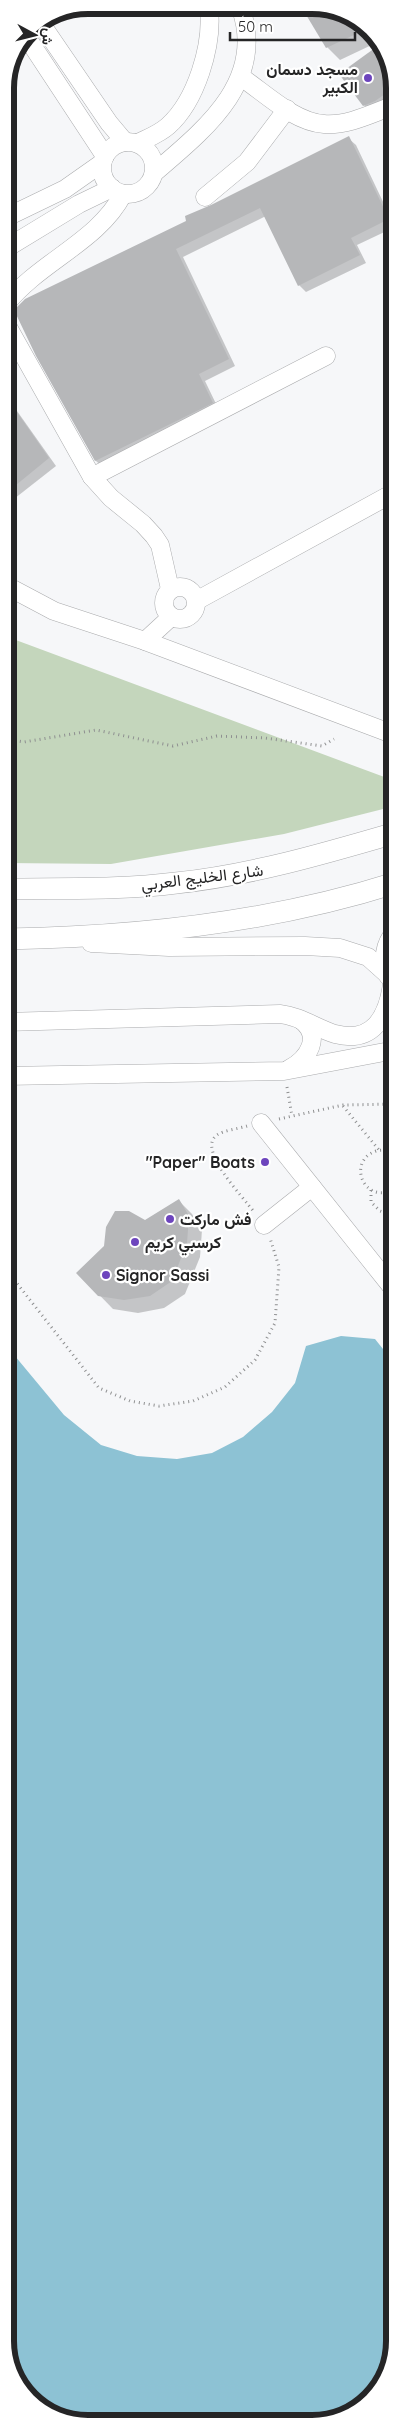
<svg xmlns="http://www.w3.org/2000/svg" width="400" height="2429" viewBox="0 0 400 2429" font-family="Quicksand,Vazirmatn,sans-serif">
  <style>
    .green { fill: #c4d6bc }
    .water { fill: #8dc2d4 }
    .shadow { fill: #0003 }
    .building { fill: #b6b7b9 }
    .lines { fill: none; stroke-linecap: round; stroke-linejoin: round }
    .minor-casing { stroke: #aaabad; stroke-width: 19 }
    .major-casing { stroke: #aaabad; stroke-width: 22 }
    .path { stroke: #8e8f90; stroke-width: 3; stroke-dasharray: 1 4; stroke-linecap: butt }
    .minor { stroke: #fff; stroke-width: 18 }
    .major { stroke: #fff; stroke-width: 21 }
    .poi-dot { fill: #6d45bd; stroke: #fff; stroke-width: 2 }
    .labels { text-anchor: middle; stroke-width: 4.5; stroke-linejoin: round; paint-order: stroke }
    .poi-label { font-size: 16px; font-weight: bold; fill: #252526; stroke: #fff; text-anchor: start }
    .street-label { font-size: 16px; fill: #252526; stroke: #fff }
    .rim { fill: none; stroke: #252526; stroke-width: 6 }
  </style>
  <rect width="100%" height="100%" fill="#f6f7f9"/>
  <path class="green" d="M5 636 395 781V806L284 834 111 864 5 863Z"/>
  <path class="water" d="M341 1336 375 1339 395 1364V2346L371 2399 317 2424 67 2421 25 2395 5 2346V1344L64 1415 101 1445 137 1456 177 1459 212 1453 243 1437 272 1412 295 1383 306 1346Z"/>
  <g class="shadow">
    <path d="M303 8H333L375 34 378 42 340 60 327 47Z"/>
    <path d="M380 46 395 83V110L377 119 364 105 341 74Z"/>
    <path d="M348 138 356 145 395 227 357 245 366 263 306 292 299 285 266 216 183 257 235 366 205 381 219 410 104 468 96 461 37 355 188 222Z"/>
    <path d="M5 394 56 466 5 506Z"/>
    <path d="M179 1201 192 1214 202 1230 200 1257 185 1294 164 1308 138 1313 113 1309 78 1273 146 1221Z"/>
  </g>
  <g class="building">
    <path d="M302 8H333L367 29 326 48Z"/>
    <path d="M379 45 395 87 375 101 363 106 339 74Z"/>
    <path d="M349 136 389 219 351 238 360 255 298 286 260 208 176 249 229 359 199 374 213 403 95 461 36 356 14 310 25 299 186 221 185 216 211 205Z"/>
    <path d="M5 395 49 458 5 494Z"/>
    <path d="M179 1199 189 1216 187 1243 172 1281 150 1296 124 1300 98 1296 76 1273 104 1246 106 1227 115 1211H129L145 1220Z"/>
  </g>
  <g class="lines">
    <g class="minor-casing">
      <g id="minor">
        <path d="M40 22 109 123 125 142"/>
        <path d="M26 36 105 156"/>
        <path d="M241 77C265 93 294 122 324 124 348 126 373 113 395 105"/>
        <circle cx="128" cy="168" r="26"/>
        <path d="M138 143C148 138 159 134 168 126 196 101 213 46 209 9"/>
        <path d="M154 173C204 130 266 82 241 9"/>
        <path d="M205 197 247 162 287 109"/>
        <path d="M5 218 65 189 102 163"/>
        <path d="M5 249 79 204 112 188"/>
        <path d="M5 305C40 261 98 242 123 194"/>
        <path d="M5 322 92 477 111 498 143 524 154 536 160 545 170 589"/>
        <path d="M92 477 326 356"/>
        <path d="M5 585 54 611 145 641 395 735"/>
        <circle cx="180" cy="603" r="16"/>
        <path d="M196 601 395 492"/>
        <path d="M145 641 171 617"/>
        <path d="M91 943 169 947 305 946 340 948 368 957 387 974"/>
        <path d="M388 976C382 960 384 944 395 932"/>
        <path d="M5 1022 280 1014C300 1016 316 1028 335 1034 373 1044 387 1017 392 985"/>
        <path d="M289 1069C308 1059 323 1036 301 1020"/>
        <path d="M5 1076 284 1071 395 1050"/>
        <path d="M261 1123 395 1291"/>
        <path d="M264 1225 312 1187"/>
      </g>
    </g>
    <g class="major-casing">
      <g id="major">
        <path d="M5 889C62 888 120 890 176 883 251 875 323 854 395 833"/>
        <path d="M5 939C137 937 269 923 395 883"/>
      </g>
    </g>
    <g class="path">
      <path d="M5 739 24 742 96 730 173 746 217 736 265 738 322 746 334 739"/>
      <path d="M287 1087 292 1116"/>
      <path d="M343 1106 379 1150"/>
      <path d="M279 1119 343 1105 395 1104"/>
      <path d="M247 1126C238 1129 224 1130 217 1135 196 1149 244 1198 254 1212"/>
      <path d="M395 1155C390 1151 383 1149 376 1151 346 1161 364 1206 395 1189"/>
      <path d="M371 1190V1202L380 1211 395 1216"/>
      <path d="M5 1268 99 1388 130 1401 159 1406 193 1401 225 1387 255 1360 275 1323 279 1267 270 1238"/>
    </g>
    <use href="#minor" class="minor"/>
    <use href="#major" class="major"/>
  </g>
  <g class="poi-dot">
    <circle cx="368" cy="78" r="5"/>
    <circle cx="265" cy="1162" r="5"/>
    <circle cx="170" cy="1219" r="5"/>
    <circle cx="135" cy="1242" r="5"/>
    <circle cx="106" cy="1275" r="5"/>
  </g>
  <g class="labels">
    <g class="poi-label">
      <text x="358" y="75" text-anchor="end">مسجد دسمان<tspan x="358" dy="18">الكبير</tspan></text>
      <text x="255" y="1168" text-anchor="end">"Paper" Boats</text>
      <text x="180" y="1225">فش ماركت</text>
      <text x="145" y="1248">كرسبي كريم</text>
      <text x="116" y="1281">Signor Sassi</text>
    </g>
    <g class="street-label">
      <text transform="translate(202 877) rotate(-7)" y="6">شارع الخليج العربي</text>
    </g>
  </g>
  <path d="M0 0H400V2429H0ZM88 14H312A74 74 0 0 1 386 88V2341A74 74 0 0 1 312 2415H88A74 74 0 0 1 14 2341V88A74 74 0 0 1 88 14Z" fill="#fff" fill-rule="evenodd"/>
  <path class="rim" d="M88 14H312A74 74 0 0 1 386 88V2341A74 74 0 0 1 312 2415H88A74 74 0 0 1 14 2341V88A74 74 0 0 1 88 14Z"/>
  <g transform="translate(35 35) rotate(97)" stroke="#ffffff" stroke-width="4" paint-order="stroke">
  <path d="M0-4L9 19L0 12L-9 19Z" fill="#252526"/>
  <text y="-8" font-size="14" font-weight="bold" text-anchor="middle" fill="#252526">ش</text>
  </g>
  <path d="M230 32v8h125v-8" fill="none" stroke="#252526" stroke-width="2.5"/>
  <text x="238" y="32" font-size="15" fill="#252526" stroke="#ffffff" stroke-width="4" paint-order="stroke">50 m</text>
</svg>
